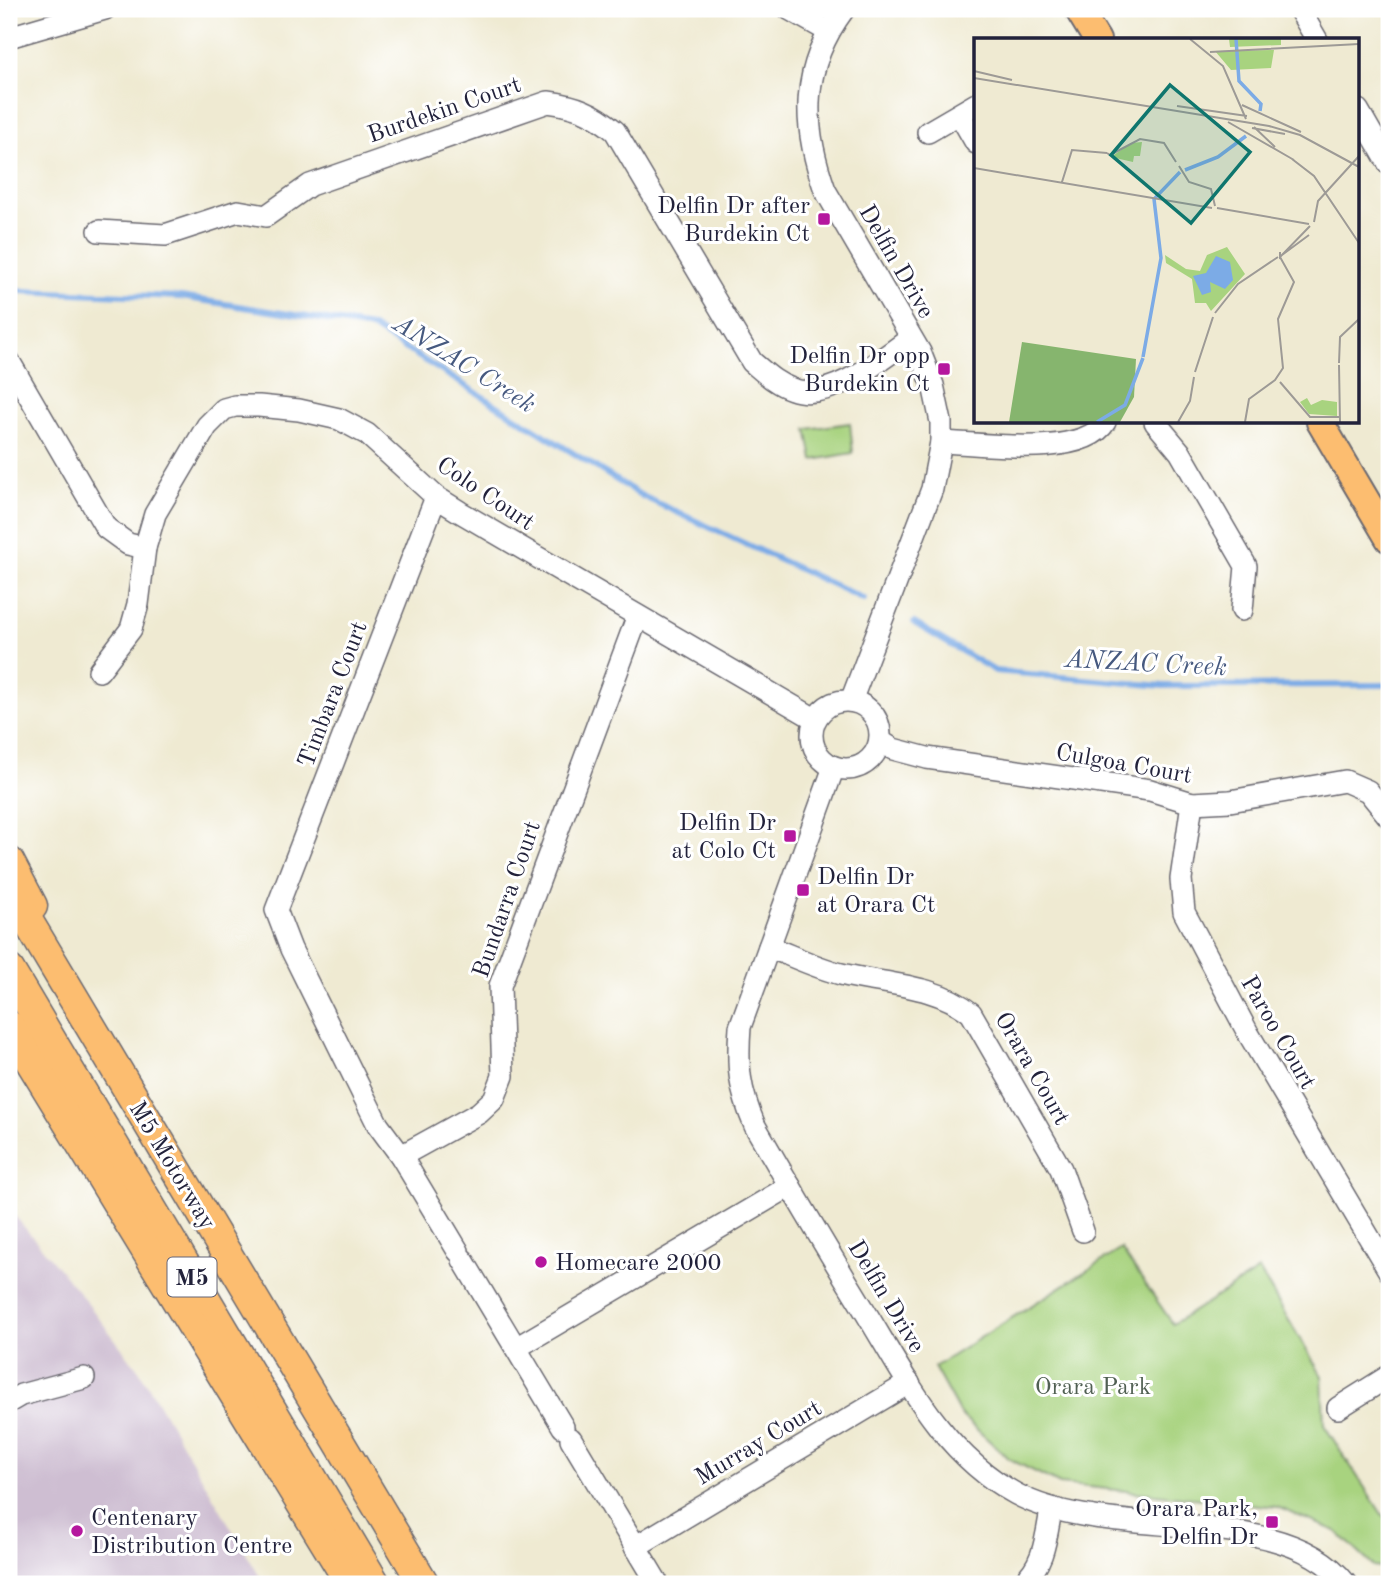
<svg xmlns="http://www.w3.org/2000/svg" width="1398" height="1593" viewBox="0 0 1398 1593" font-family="'Old Standard TT',serif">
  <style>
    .industrial { fill: #cebed2 }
    .green { fill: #a8d37f; stroke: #657a5d; stroke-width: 2 }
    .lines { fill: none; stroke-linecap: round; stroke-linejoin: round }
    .stream { stroke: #7cabe6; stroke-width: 6 }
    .minor-casing { stroke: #6a6870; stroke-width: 24 }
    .major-casing { stroke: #6a6870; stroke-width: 30 }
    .highway-casing { stroke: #6a6870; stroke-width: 33 }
    .minor { stroke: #fff; stroke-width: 21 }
    .major { stroke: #fcbd6f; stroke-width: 26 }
    .highway { stroke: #fcbd6f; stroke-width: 30 }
    .poi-dot { fill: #b5179e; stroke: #fff; stroke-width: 2.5 }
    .labels { text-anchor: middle; stroke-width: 6; stroke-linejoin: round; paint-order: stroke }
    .shield { fill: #fff; stroke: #646476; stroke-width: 2 }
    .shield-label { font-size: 23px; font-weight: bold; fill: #22223b }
    .street-label { font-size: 24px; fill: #22223b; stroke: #fff }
    .poi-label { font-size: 24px; fill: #22223b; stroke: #fff; text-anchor: end }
    .park-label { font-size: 24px; fill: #516053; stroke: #fff }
    .water-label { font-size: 26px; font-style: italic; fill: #46597f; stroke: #fff }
    .inset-river { fill: none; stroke: #7cabe6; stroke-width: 3.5 }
    .inset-road { fill: none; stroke: #9d9a96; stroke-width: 2 }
    .view { fill: #0f766e; fill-opacity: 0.15; stroke: #0f766e; stroke-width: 3.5 }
    .inset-edge { fill: none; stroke: #22223b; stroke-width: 3.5 }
  </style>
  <rect width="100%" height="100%" fill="#fff"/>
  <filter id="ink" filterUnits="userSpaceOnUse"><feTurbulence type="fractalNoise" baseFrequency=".0143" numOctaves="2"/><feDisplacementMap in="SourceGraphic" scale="14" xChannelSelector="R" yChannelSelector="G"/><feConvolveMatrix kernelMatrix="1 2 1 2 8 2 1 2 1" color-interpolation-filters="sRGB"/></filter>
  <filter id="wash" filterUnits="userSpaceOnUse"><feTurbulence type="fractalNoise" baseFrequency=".00686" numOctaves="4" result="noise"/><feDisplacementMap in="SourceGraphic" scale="28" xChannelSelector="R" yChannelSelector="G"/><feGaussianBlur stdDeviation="1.57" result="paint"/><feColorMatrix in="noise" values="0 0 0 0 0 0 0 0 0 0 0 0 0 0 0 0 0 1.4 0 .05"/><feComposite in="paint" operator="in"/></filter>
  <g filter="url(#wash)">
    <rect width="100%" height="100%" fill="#efead2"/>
    <path class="industrial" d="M9 1209 78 1291 140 1372 264 1584H9Z"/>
    <g class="green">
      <path d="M850 423 853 453 813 460 807 429Z"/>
      <path d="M1121 1249 1173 1324 1259 1270 1322 1376 1324 1425 1389 1525V1568L1373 1566 1336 1531 1277 1507 1060 1484 1009 1459 960 1414 934 1367Z"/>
    </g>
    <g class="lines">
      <g class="stream">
        <path d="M9 284 19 291 181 297 371 327 642 496 864 599"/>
        <path d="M914 623 995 671 1163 686 1389 685"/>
      </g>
    </g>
  </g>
  <g filter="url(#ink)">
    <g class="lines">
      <g class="minor-casing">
        <g id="minor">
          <path d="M789 9 828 31"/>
          <path d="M844 9C801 67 801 123 825 190L920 352 933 385 941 422V442L932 489 851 701"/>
          <path d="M1299 9 1317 40"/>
          <path d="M9 37 105 9"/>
          <path d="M1358 110 1389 164"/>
          <path d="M960 115 976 143"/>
          <path d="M928 132 976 104"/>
          <path d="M99 231 165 235 238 211 266 216 310 185 548 102C576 106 593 112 615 131L752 362C764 372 776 384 792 389 829 403 882 359 911 338"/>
          <path d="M9 361 106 528 128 544 145 548"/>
          <path d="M1155 422 1180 452 1246 566 1242 610"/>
          <path d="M941 442C979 443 1083 459 1105 422"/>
          <path d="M436 497 276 910 291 949 378 1125 401 1156 458 1251"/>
          <path d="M99 671 131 629 138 604 145 548 155 514 207 426 224 409 235 406H259L299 410 339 419 367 434 436 497 460 512 815 719"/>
          <circle cx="846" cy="735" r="34"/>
          <path d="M880 741 893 749 927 758 1150 790 1192 803 1230 801 1345 781 1368 791 1389 817"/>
          <path d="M834 767 740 1027C737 1067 739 1089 755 1126 790 1187 826 1248 863 1308 906 1378 942 1454 1016 1494 1108 1544 1282 1501 1346 1584"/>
          <path d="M1192 803 1181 879 1184 912 1248 1033 1389 1271"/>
          <path d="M769 947C792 956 817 968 841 974 886 985 935 984 971 1013L1061 1169 1083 1231"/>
          <path d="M401 1156 479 1113 494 1099 503 1076 500 986 637 618"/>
          <path d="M463 1260 563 1427"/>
          <path d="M516 1348 790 1186"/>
          <path d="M9 1402 21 1395 84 1378"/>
          <path d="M1338 1408 1389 1376"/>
          <path d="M571 1439 658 1584"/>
          <path d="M635 1547 909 1383"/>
          <path d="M1021 1584C1044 1566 1046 1538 1051 1510"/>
        </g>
      </g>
      <g class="major-casing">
        <g id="major">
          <path d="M1078 9 1097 40"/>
          <path d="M1320 422 1389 539"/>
        </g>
      </g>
      <g class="highway-casing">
        <g id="highway">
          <path d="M9 862 32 906"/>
          <path d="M9 890 424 1584"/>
          <path d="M9 970 375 1584"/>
          <path d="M9 1026 351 1584"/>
        </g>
      </g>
      <use href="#minor" class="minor"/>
      <use href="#major" class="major"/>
      <use href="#highway" class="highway"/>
    </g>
  </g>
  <g class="poi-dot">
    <rect x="817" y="212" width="14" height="14" rx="3.5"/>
    <rect x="937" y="362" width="14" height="14" rx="3.5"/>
    <rect x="783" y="829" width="14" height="14" rx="3.5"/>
    <rect x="796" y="883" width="14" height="14" rx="3.5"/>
    <circle cx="541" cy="1262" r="7"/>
    <rect x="1265" y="1515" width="14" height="14" rx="3.5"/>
    <circle cx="77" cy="1531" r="7"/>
  </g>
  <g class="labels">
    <rect class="shield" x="167.5" y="1257.5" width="49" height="39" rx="5"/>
    <g class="shield-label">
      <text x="192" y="1285">M5</text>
    </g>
    <g class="street-label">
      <text transform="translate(444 109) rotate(-19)" y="8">Burdekin Court</text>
      <text transform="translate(897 261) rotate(60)" y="8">Delfin Drive</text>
      <text transform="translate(486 493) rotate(34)" y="8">Colo Court</text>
      <text transform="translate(332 694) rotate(-69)" y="8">Timbara Court</text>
      <text transform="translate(1124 763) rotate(10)" y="8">Culgoa Court</text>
      <text transform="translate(506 899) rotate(-71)" y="8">Bundarra Court</text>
      <text transform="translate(1279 1032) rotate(60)" y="8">Paroo Court</text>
      <text transform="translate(1033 1068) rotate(60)" y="8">Orara Court</text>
      <text transform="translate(173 1165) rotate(59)" y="8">M5 Motorway</text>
      <text transform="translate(887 1296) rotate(59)" y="8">Delfin Drive</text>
      <text transform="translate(758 1442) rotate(-31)" y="8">Murray Court</text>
    </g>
    <g class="poi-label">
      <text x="810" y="213">Delfin Dr after<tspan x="810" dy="28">Burdekin Ct</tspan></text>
      <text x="930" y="363">Delfin Dr opp<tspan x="930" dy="28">Burdekin Ct</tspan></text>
      <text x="776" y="830">Delfin Dr<tspan x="776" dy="28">at Colo Ct</tspan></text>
      <text x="817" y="884" text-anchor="start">Delfin Dr<tspan x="817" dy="28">at Orara Ct</tspan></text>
      <text x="555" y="1270" text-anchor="start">Homecare 2000</text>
      <text x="1258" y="1516">Orara Park,<tspan x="1258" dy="28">Delfin Dr</tspan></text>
      <text x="91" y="1525" text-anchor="start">Centenary<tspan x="91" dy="28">Distribution Centre</tspan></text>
    </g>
    <g class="park-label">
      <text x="1093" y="1394">Orara Park</text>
    </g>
    <g class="water-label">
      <text transform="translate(465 363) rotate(32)" y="9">ANZAC Creek</text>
      <text transform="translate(1146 662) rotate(3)" y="9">ANZAC Creek</text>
    </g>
  </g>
  <g transform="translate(974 38)">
    <rect width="385" height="385" fill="#efead2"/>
    <path d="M255 1H307V7L256 9ZM300 12 297 30 257 32 241 13ZM168 104 166 118H160L159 124 137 119 157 105ZM253 209 271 236 237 273 232 265H221L218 241 192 225 191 217 212 231 226 233 233 217ZM333 360 337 367 348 362 363 364V378L335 376 326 364Z" fill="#a8d37f"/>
    <path d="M48 304 162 321 160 359 146 384H35Z" fill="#86b56e"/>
    <path d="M242 218 256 224 259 242 251 251 236 244 237 254 228 257 219 238 232 235Z" fill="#7cabe6"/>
    <path class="inset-river" d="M262 1 265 43 287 66 286 73M211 132 244 119 272 98M169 319 187 220 180 161 206 134M123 384 151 367 169 320"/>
    <path class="inset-road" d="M216 1 249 28 272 81M236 14 385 6M0 33 38 42M0 40 295 88 326 97 385 129M268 67 327 94M203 68 273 78M254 84 320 122M280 89 301 109M278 90 311 96M133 115 136 117 166 101 190 105 202 124M318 121 340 138 385 205M205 128 215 144 237 151 241 168M0 130 238 170M88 144 98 112 133 115M243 170 335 186M340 184 344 163 385 118M306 214V219L336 188M308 217 335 197M241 275 264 246 304 219M365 325 366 299 385 281M365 327 366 384M221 334 239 279M306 344 336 379H366M204 384 216 363 220 339M271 384 275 361 301 342 309 330 304 281 320 244 306 219"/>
    <path class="view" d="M196 47 276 114 217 185 137 117Z"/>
    <rect width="385" height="385" class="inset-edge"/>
  </g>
  <rect width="1398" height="1593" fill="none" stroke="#fff" stroke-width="35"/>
</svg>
